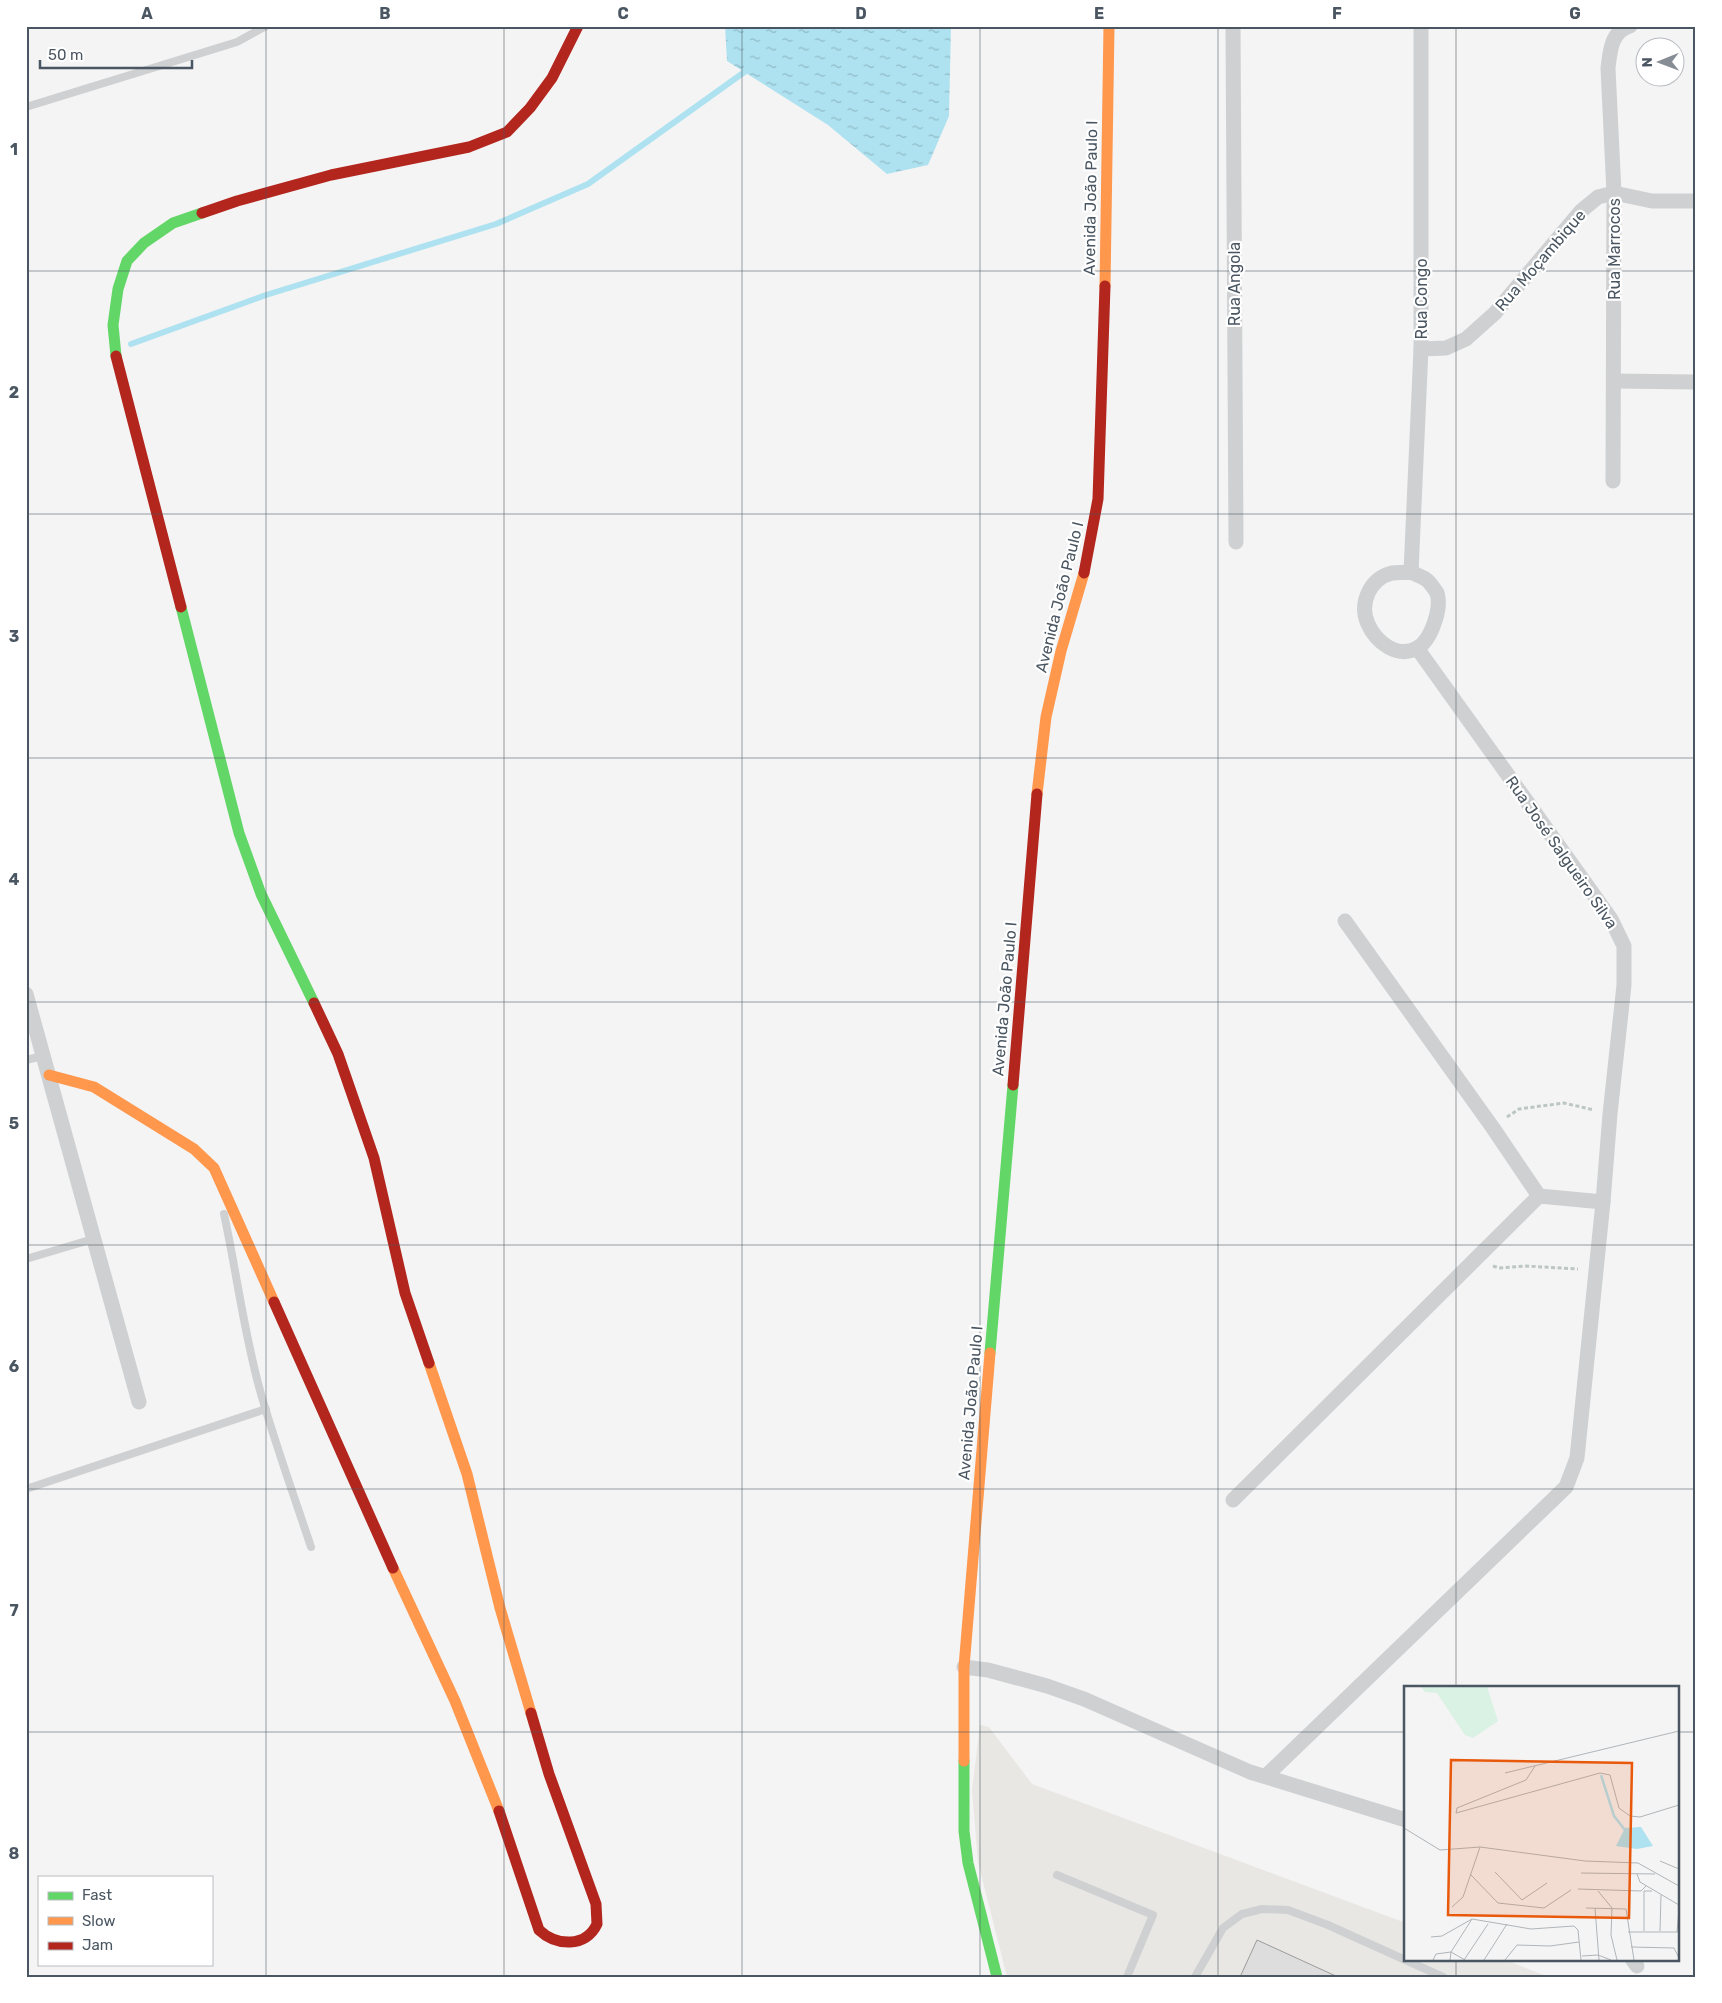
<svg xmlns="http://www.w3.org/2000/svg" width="1722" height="2003" viewBox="0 0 1722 2003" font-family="Rubik,sans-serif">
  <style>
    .commercial { fill: #e8e7e3 }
    .water { fill: url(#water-ripples) }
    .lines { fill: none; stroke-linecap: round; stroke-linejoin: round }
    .stream { stroke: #aee2f0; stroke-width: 6 }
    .building { fill: #ddddde; stroke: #9b9b9b }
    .path { stroke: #bcc7c4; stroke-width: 3; stroke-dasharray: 4 2.5; stroke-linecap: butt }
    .lane { stroke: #ced0d2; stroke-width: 8 }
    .street { stroke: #ced0d2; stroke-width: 15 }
    .fast { stroke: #63d668; stroke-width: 11 }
    .slow { stroke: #ff974d; stroke-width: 11 }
    .jam { stroke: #b3261e; stroke-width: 11 }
    .grid { fill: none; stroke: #4a5661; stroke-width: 1; stroke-opacity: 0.55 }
    .labels { text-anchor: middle; stroke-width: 4.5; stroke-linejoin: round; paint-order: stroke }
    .street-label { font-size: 16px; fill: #4a5661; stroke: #fff }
    .inset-river { fill: none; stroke: #aee2f0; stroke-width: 2.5 }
    .inset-road { fill: none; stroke: #b0b5b9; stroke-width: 1 }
    .view { fill: #e8590c; fill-opacity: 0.15; stroke: #e8590c; stroke-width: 2.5 }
    .inset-edge { fill: none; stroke: #4a5661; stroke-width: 2.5 }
    .neatline { fill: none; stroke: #4a5661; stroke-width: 2 }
    .grid-label { font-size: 16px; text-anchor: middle; font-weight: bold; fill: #4a5661 }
  </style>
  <defs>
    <pattern id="water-ripples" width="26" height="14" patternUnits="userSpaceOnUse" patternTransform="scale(1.25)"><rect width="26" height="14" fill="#aee2f0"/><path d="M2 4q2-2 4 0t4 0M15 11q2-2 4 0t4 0" fill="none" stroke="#90bac6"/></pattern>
  </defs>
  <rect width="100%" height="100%" fill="#f4f4f4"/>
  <path class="commercial" d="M980 1725 989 1727 1032 1784 1406 1923V1959H1503L1549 1977H1007L978 1862 972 1790Z"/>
  <path class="water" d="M725 26H951L949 116 928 165 887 174 828 125 727 61Z"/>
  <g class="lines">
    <path class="stream" d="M131 344 266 295 496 224 588 184 750 68"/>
  </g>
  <path class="building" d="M1257 1940 1338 1977H1240Z"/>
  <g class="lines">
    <g class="path">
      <path d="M1507 1117 1519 1109 1564 1103 1594 1110"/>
      <path d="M1493 1266 1499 1268 1525 1266 1578 1269"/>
    </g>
    <g class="lane">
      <path d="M26 107 237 42 266 26"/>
      <path d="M26 1060 43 1056"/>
      <path d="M224 1214C237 1274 244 1335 261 1394 276 1446 294 1496 311 1547"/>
      <path d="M26 1259 93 1239"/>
      <path d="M26 1489 266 1409"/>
      <path d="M1057 1875 1153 1915 1127 1977"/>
      <path d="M1195 1977 1223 1928 1242 1914 1262 1909 1288 1910 1328 1925 1443 1977"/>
    </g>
    <g class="street">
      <path d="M1233 26 1236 542"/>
      <path d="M1421 349 1446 348 1466 339 1495 313 1581 211 1598 197 1614 193 1652 201H1696"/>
      <path d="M1614 381 1696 382"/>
      <path d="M1613 481 1614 193 1608 68C1610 52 1611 31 1630 26"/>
      <path d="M1411 572 1421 349V26"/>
      <path d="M1411 572C1416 575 1424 577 1428 581 1431 584 1435 590 1437 593 1442 608 1431 641 1417 648 1397 659 1376 642 1368 624 1359 604 1369 579 1392 573 1398 572 1405 573 1411 572Z"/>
      <path d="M26 994 139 1402"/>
      <path d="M1539 1196 1603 1202"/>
      <path d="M1233 1500 1539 1196 1493 1128 1345 921"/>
      <path d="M964 1667 988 1670 1047 1686 1084 1699 1250 1772 1406 1820"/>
      <path d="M1266 1776 1566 1487 1577 1458 1603 1202 1610 1114 1624 985V946L1611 919 1417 648"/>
      <path d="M1632 1959 1637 1966"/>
    </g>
    <g class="fast">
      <path d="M116 356 113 325 118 289 127 261 144 243 173 223 202 213"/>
      <path d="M181 607 239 833 261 894 314 1003"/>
      <path d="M990 1353 1013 1085"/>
      <path d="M964 1761V1831L968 1863 997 1977"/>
    </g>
    <g class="slow">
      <path d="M1105 286 1109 26"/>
      <path d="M1037 794 1046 717 1061 651 1084 573"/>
      <path d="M49 1075 94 1087 194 1149 214 1168 274 1302"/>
      <path d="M429 1363 467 1474 500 1608 531 1713"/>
      <path d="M393 1568 455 1701 499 1811"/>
      <path d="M964 1761V1667L990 1353"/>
    </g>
    <g class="jam">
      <path d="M202 213 237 201 331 175 469 147 507 132 530 108 552 78 578 26"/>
      <path d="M116 356 181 607"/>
      <path d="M1084 573 1098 499 1105 286"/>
      <path d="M314 1003 338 1054 374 1158 405 1293 429 1363"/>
      <path d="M1013 1085 1037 794"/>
      <path d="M274 1302 393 1568"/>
      <path d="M499 1811 539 1930C556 1946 586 1948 597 1924L596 1904 549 1774 531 1713"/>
    </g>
  </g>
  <path class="grid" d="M266 26V1977M504 26V1977M742 26V1977M980 26V1977M1218 26V1977M1456 26V1687M26 271H1696M26 514H1696M26 758H1696M26 1002H1696M26 1245H1696M26 1489H1696M26 1732H1406M1678 1732H1696M1456 1959V1977"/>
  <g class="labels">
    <g class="street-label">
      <text transform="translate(1090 198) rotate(-89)" y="6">Avenida João Paulo I</text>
      <text transform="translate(1614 249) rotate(-90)" y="6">Rua Marrocos</text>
      <text transform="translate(1540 260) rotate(-49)" y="6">Rua Moçambique</text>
      <text transform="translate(1234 284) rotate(-90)" y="6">Rua Angola</text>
      <text transform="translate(1421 299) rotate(-90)" y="6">Rua Congo</text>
      <text transform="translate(1059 597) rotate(-76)" y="6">Avenida João Paulo I</text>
      <text transform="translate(1562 852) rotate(55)" y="6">Rua José Salgueiro Silva</text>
      <text transform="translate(1004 999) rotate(-85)" y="6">Avenida João Paulo I</text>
      <text transform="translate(970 1403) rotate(-85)" y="6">Avenida João Paulo I</text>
    </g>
  </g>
  <g transform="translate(1404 1686)">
    <rect width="275" height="275" fill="#f4f4f4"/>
    <path d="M17 1H83L94 35 69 52 61 49 33 7 21 6Z" fill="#d9f2e3"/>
    <path d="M237 141 249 160 233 163 212 160 221 142Z" fill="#aee2f0"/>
    <path class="inset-river" d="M197 89 210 130 221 144"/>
    <path class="inset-road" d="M131 80 122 94 53 122 52 127 196 87 206 89 215 122 226 130 236 131 275 119M101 87 275 45M0 142 36 164 76 161 181 175 234 177 275 200M256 175 275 183M91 186 118 214 143 197M177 187 251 188M66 188 94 217 140 222 167 204M233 188 236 196 275 219M174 203 237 205 242 200M194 205 208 222 207 249 213 274M48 221 59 211 76 161M182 222 222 223 230 274M191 222 195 274M240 245V205H248M256 245 257 209M224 246H275M273 246 275 223M27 251 38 250 68 233 127 243 170 240 174 244 177 274M227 261 270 262 275 272M178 270 194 269 207 274M29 274 32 268 47 266 68 233M46 274 47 266 61 274M60 274 84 238M80 274 103 238M101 274 113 259 146 260 175 256"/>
    <path class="view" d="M47 74 228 77 225 232 44 229Z"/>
    <rect width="275" height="275" class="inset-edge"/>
  </g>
  <rect width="1722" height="2003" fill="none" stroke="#ffffff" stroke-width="55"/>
  <rect x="38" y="1876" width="175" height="90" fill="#ffffff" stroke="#b7bbc0"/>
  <rect x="48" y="1892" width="25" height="8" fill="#63d668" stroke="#b7bbc0"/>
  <text x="82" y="1900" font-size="15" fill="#4a5661">Fast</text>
  <rect x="48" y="1917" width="25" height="8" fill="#ff974d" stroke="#b7bbc0"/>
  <text x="82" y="1926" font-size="15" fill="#4a5661">Slow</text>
  <rect x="48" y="1942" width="25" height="8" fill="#b3261e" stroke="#b7bbc0"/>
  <text x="82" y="1950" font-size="15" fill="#4a5661">Jam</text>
  <g transform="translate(1660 62) rotate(269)"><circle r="24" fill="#ffffff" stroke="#b7bbc0"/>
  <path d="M0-4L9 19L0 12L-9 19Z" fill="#868d94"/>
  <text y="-8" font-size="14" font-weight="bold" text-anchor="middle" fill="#4a5661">N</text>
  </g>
  <path d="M40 60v8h152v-8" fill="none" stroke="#4a5661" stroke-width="2.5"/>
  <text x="48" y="60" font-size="15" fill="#4a5661" stroke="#ffffff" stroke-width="4" paint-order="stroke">50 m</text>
  <rect x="28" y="28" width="1666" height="1948" class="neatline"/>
  <g class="grid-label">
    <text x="147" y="19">A</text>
    <text x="385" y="19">B</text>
    <text x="623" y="19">C</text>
    <text x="861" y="19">D</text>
    <text x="1099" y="19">E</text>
    <text x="1337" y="19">F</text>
    <text x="1575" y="19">G</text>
    <text x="14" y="155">1</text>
    <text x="14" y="398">2</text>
    <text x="14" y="642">3</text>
    <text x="14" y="885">4</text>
    <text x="14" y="1129">5</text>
    <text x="14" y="1372">6</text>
    <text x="14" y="1616">7</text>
    <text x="14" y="1859">8</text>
  </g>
</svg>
